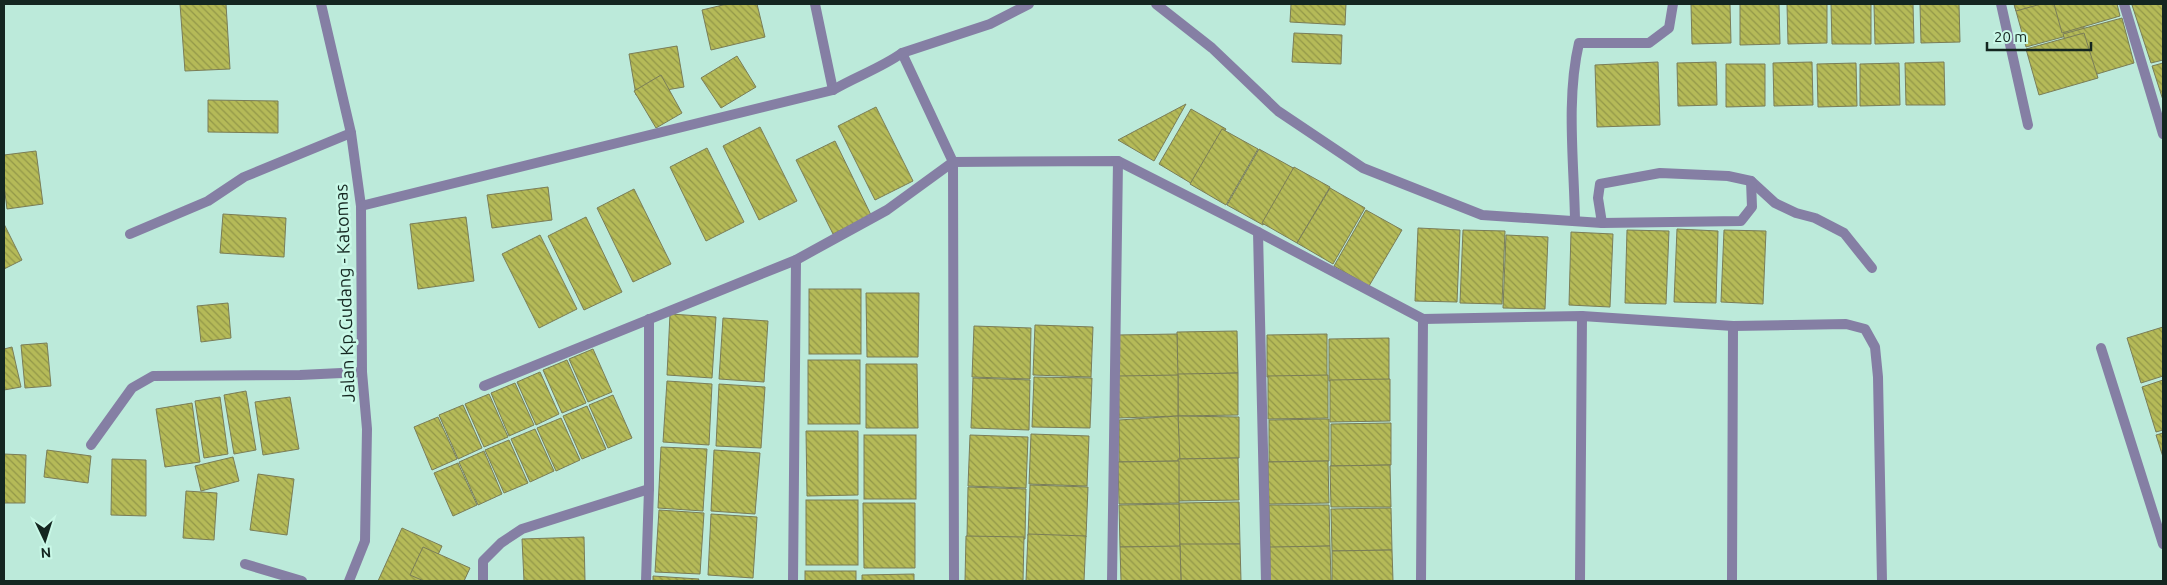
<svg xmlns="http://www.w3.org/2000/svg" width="2167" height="585" viewBox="0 0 2167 585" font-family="Ubuntu,sans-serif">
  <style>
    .building { fill: url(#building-back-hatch); stroke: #7a7d58 }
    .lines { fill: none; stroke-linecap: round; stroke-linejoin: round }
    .minor { stroke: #857fa4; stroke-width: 10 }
    .labels { text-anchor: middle; stroke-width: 5; stroke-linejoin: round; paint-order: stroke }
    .street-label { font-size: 18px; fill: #142620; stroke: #c9f8e7 }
  </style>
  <defs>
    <pattern id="building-back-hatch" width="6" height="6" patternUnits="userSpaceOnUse" patternTransform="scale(1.25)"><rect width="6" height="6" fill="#b5ba58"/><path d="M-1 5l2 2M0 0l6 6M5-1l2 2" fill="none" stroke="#929748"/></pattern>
  </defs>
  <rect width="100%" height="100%" fill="#bceada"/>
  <g class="building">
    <path d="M180 4H226L230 69 185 71Z"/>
    <path d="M727 4H757L765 37 711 50 702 10Z"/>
    <path d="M1291 4H1346L1345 25 1290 22Z"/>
    <path d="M1691 4H1730L1731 43 1692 44Z"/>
    <path d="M1740 4H1779L1780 44 1740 45Z"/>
    <path d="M1787 4H1827V43L1788 44Z"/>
    <path d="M1831 4H1871V44H1832Z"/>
    <path d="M1874 4H1913L1914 43 1875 44Z"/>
    <path d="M1920 4H1959L1960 42 1921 43Z"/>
    <path d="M2014 4H2077L2085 31 2026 47Z"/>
    <path d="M2014 4H2041L2016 11Z"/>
    <path d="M2054 4H2117L2120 16 2062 33Z"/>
    <path d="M2137 4H2163V60L2151 63 2132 5Z"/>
    <path d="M2122 18 2134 63 2077 80 2063 34Z"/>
    <path d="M1294 33 1342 35 1341 64 1292 62Z"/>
    <path d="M2084 33 2098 78 2039 95 2026 49Z"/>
    <path d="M677 46 684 87 636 95 629 54Z"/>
    <path d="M737 56 756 87 721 108 701 78Z"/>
    <path d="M1658 62 1660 125 1597 127 1595 65Z"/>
    <path d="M1716 62 1717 105 1678 106 1677 63Z"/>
    <path d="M1812 62 1813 105 1774 106 1773 63Z"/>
    <path d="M1944 62 1945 105H1906L1905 63Z"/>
    <path d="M1856 63 1857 106 1818 107 1817 64Z"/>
    <path d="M1899 63 1900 105 1860 106V64Z"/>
    <path d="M2163 63V100L2152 66Z"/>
    <path d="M1726 64H1765V106L1726 107Z"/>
    <path d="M661 75 682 113 656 128 634 91Z"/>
    <path d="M208 100 278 101V133L208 132Z"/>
    <path d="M1186 104 1154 161 1118 140Z"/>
    <path d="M876 107 913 181 875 200 838 126Z"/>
    <path d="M1191 109 1226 129 1194 185 1159 164Z"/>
    <path d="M760 127 797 201 759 220 723 146Z"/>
    <path d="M1222 129 1258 149 1226 205 1190 184Z"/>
    <path d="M835 141 871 215 833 234 796 160Z"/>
    <path d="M707 148 744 222 706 241 670 167Z"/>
    <path d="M1259 149 1295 169 1263 225 1227 205Z"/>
    <path d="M36 151 43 204 7 209 4 185V155Z"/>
    <path d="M1294 167 1330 187 1297 243 1262 223Z"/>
    <path d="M548 187 552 220 492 228 487 195Z"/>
    <path d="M1330 188 1365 208 1333 264 1297 243Z"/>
    <path d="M634 189 671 264 633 282 597 208Z"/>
    <path d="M1366 210 1402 230 1369 286 1334 266Z"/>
    <path d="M223 214 286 218 284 257 220 253Z"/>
    <path d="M466 217 474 281 418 289 410 224Z"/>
    <path d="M586 217 622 292 584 310 548 236Z"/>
    <path d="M4 224 22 260 4 269Z"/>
    <path d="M1418 228 1460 230 1457 302 1415 301Z"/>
    <path d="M1677 229 1718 231 1716 303 1674 302Z"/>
    <path d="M1463 230 1505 231 1502 304 1460 303Z"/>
    <path d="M1627 230 1669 231 1666 304 1625 303Z"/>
    <path d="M1724 230 1766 231 1763 304 1721 302Z"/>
    <path d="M1571 232 1613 234 1610 307 1569 305Z"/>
    <path d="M540 235 577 309 539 328 502 254Z"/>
    <path d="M1506 235 1548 237 1545 309 1503 308Z"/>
    <rect x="809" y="289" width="52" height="65"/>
    <path d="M866 293H919L918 357H867Z"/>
    <path d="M228 303 231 338 201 342 197 306Z"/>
    <path d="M670 314 716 317 712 378 667 375Z"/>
    <path d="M723 318 768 321 764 382 719 379Z"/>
    <path d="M1035 325 1093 327 1091 377 1033 375Z"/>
    <path d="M974 326 1031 328 1030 379 972 377Z"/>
    <path d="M2163 327V376L2141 383 2127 338Z"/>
    <path d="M1237 331 1238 373 1177 375V332Z"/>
    <path d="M1177 334 1178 376 1118 377 1117 335Z"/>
    <path d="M1327 334V376L1267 377V335Z"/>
    <path d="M1389 338V380L1329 381V339Z"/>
    <path d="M47 343 51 386 25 388 21 345Z"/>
    <path d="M12 347 21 387 4 390V349Z"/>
    <path d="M593 349 612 392 588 402 569 359Z"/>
    <path d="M567 360 586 403 562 413 543 370Z"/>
    <rect x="808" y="360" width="52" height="64"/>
    <path d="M866 364H917L918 428H866Z"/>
    <path d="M540 372 559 414 536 425 517 382Z"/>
    <path d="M1238 373V415L1178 416V374Z"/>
    <path d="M1178 375V416L1119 418 1118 376Z"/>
    <path d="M1328 375V418L1268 419V376Z"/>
    <path d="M1034 377 1092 378 1090 428 1032 427Z"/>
    <path d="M973 378 1030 380 1029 430 971 428Z"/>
    <path d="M1390 379V421L1330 422V380Z"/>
    <path d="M2163 380V430L2156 432 2142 387Z"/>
    <path d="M667 381 712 384 709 445 663 442Z"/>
    <path d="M515 383 534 425 509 436 491 393Z"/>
    <path d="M719 384 765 387 761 448 716 446Z"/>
    <path d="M246 391 256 450 234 454 224 395Z"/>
    <path d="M489 394 508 437 484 447 465 404Z"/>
    <path d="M613 395 632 438 608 448 589 405Z"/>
    <path d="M220 397 228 454 204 458 195 401Z"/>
    <path d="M290 397 299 449 263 455 255 402Z"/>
    <path d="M192 403 200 462 165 467 156 409Z"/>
    <path d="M463 405 482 448 458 459 439 415Z"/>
    <path d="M587 406 606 449 582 459 563 416Z"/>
    <path d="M1178 416 1239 417V458L1179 459Z"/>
    <path d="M1178 416 1180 461 1119 462V420Z"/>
    <path d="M438 417 457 459 432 470 414 427Z"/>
    <path d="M561 418 580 460 556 471 537 428Z"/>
    <path d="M1329 419V461L1269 462V420Z"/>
    <path d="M1391 423V465L1331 466V424Z"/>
    <path d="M535 429 554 471 530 482 511 439Z"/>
    <path d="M806 431H858V495L807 496Z"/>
    <path d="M2163 433V457L2156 435Z"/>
    <path d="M1031 434 1089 436 1087 486 1029 484Z"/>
    <rect x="864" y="435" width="52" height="64"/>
    <path d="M970 435 1028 437 1026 488 968 486Z"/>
    <path d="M509 440 528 483 504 493 485 450Z"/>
    <path d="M661 447 707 449 703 511 658 508Z"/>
    <path d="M47 450 91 456 88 483 44 477Z"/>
    <path d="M714 450 760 453 755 514 711 511Z"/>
    <path d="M484 451 502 494 478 505 459 462Z"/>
    <path d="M4 454 26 455 25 503H4Z"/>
    <path d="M233 457 239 481 201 491 195 466Z"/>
    <path d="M1238 458 1239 500 1179 501 1178 459Z"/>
    <path d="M112 459 146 460V516L111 515Z"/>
    <path d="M1179 461V503L1119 504 1118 462Z"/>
    <path d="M1328 461 1329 503 1269 504 1268 462Z"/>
    <path d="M458 463 477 505 453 516 434 473Z"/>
    <path d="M1390 465 1391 507H1331L1330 466Z"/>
    <path d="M258 474 294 479 287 535 250 530Z"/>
    <path d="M1030 485 1088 487 1086 537 1028 536Z"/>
    <path d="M968 487 1026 489 1025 539 967 537Z"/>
    <path d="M186 491 217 493 214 540 183 538Z"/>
    <rect x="806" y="500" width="52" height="65"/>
    <path d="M1239 502 1240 544 1179 545V503Z"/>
    <path d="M863 503H915V568H864Z"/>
    <path d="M1179 504 1180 547H1120L1119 505Z"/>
    <path d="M1269 505H1329L1330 546 1270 548Z"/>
    <path d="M1391 508 1392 550 1332 551 1331 509Z"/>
    <path d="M659 510 704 513 700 574 655 572Z"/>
    <path d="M711 514 757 517 753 578 708 575Z"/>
    <path d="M402 528 442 546 426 581H378Z"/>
    <path d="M1028 534 1086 536 1084 581H1026Z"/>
    <path d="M966 536 1024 537 1023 581H965Z"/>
    <path d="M584 537 585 581H524L522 539Z"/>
    <path d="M1180 544H1240L1241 581H1181Z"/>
    <path d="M1180 546 1181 581H1121L1120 547Z"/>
    <path d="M1330 546 1331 581H1270V547Z"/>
    <path d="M423 547 470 568 464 581H424L410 575Z"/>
    <path d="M1392 550 1393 581H1332V551Z"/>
    <rect x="805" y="571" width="51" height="10"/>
    <path d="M914 574V581H862V575Z"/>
    <path d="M653 576 699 579 698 581H653Z"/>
  </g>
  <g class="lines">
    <g class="minor">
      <path d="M321 4 351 133 361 206 362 372 367 429 365 541 349 581"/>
      <path d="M815 4 833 90"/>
      <path d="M1156 4 1212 48 1278 111 1363 168 1482 215 1602 223 1598 198 1600 184 1660 173 1728 176 1751 181 1775 203 1796 213 1815 218 1844 233 1872 268"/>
      <path d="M2001 4 2028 125"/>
      <path d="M2124 4 2163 134"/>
      <path d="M902 53 953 162 954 581"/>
      <path d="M361 206 833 90C855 77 881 68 902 53L990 24 1029 4"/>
      <path d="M1575 220C1574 163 1566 98 1579 43H1649L1669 28 1673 4"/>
      <path d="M1602 223 1741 221 1752 207 1751 181"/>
      <path d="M1258 232 1266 581"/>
      <path d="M130 234 208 201 244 177 351 133"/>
      <path d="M2101 348 2163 544"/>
      <path d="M484 386 796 260 887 210 953 162 1118 161 1258 232 1423 319 1582 316 1733 326 1846 324 1865 329 1875 347 1878 377 1882 581"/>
      <path d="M91 445 132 388 153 376 300 375 362 372"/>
      <path d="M245 564 302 581"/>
      <path d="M483 581V561L501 543 522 529 649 489"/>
      <path d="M646 581 649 489V319"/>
      <path d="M793 581 796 260"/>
      <path d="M1112 581 1118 161"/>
      <path d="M1421 581 1423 319"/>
      <path d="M1580 581 1582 316"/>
      <path d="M1732 581 1733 326"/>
    </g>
  </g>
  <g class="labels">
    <g class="street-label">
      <text transform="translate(345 293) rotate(-92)" y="6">Jalan Kp.Gudang - Katomas</text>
    </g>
  </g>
  <rect width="2167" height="585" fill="none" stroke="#142620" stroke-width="10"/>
  <g transform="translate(45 540) rotate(176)" stroke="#c9f8e7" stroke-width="4" paint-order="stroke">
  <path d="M0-4L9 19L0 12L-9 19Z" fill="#142620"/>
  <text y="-8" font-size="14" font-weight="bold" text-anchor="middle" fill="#142620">N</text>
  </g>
  <path d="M1987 42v8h104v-8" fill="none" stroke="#142620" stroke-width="2.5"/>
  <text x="1994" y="42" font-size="15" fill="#142620" stroke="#c9f8e7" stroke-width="4" paint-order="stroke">20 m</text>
</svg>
